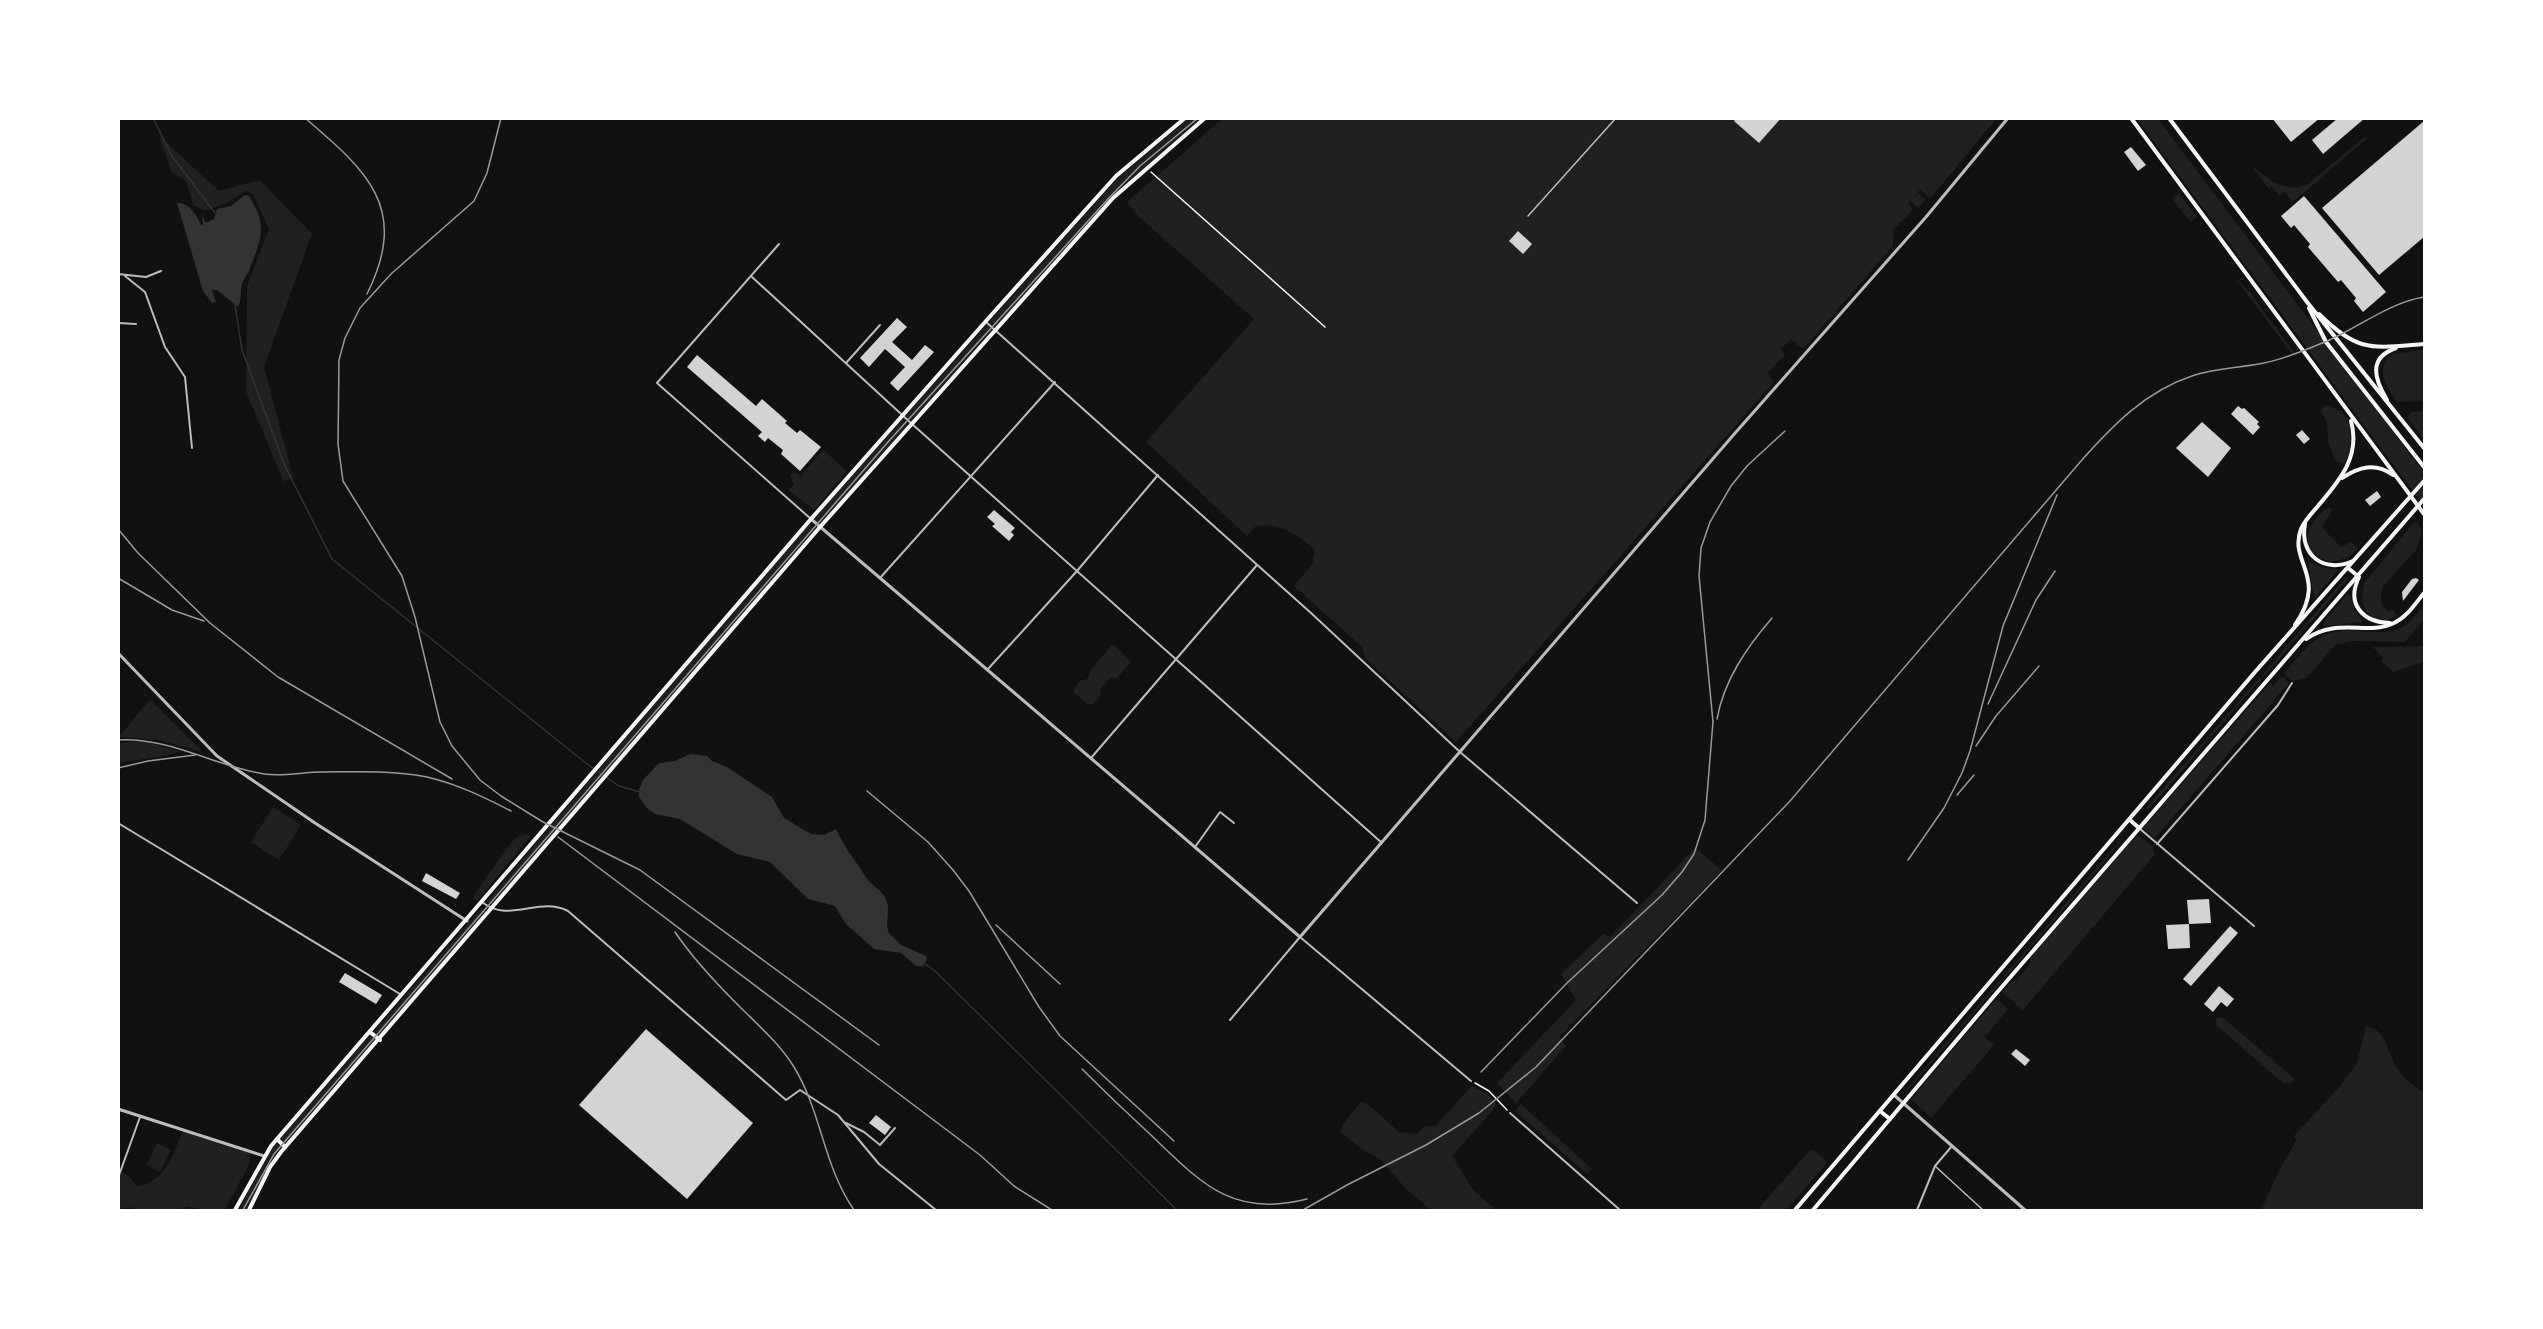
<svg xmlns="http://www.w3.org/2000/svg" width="2543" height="1329" viewBox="0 0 2543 1329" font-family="'PT Sans Narrow',sans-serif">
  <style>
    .green { fill: #202020 }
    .water { fill: #333 }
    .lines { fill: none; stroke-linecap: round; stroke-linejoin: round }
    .stream { stroke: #333; stroke-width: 1.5 }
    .building { fill: #d3d3d3 }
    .path { stroke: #f5f5f5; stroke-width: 1.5 }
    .service { stroke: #bcbcbc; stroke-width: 1.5 }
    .pedestrian { stroke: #bcbcbc; stroke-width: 1.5 }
    .minor { stroke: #bcbcbc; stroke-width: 2 }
    .tertiary { stroke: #bcbcbc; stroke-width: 3 }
    .secondary { stroke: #f5f5f5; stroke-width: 4 }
    .primary { stroke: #f5f5f5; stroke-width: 4 }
    .tram { stroke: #9a9a9a; stroke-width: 1.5 }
    .rail { stroke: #9a9a9a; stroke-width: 1.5 }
  </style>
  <rect width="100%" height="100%" fill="#111"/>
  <g class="green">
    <path d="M1188 119H1201L1119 189 996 326 990 321 1119 177Z"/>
    <path d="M1222 119H1996L1930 199 1920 190 1912 199 1918 193 1926 199 1918 208 1910 201 1908 203 1913 210 1893 230V246L1803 349 1791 339 1781 349 1785 355 1768 373 1774 382 1456 742 1365 658 1362 647 1294 586 1312 565 1315 550C1298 534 1280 523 1256 526L1247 536 1146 442 1254 319 1137 215 1127 202Z"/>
    <path d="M2137 119H2158L2424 473V506Z"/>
    <path d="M159 136 219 191 260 180 312 234 264 367 293 477 284 482 246 392 247 286 269 229 253 194 246 191 226 203 205 211 193 205 186 181 172 173Z"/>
    <path d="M2369 137 2293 202 2285 192 2279 196 2272 187 2269 189 2251 165C2269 179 2285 195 2308 184L2363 138Z"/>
    <path d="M2179 193 2197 217 2190 222 2172 198Z"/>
    <path d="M2235 278 2249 291 2294 352 2291 353Z"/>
    <path d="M987 325 993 330 911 421 905 416Z"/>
    <path d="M2423 350 2424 401 2397 402C2387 386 2374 370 2392 354Z"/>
    <path d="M2328 405C2334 408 2341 411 2345 416 2354 428 2353 454 2343 464L2335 460 2328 441 2327 422 2321 411 2324 406Z"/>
    <path d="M2424 411V440L2407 417 2411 412Z"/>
    <path d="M902 420 908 425 820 525 813 519Z"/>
    <path d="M823 450 847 471 814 510 789 490 794 484 790 476 794 472 801 476Z"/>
    <path d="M2329 507 2332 509C2332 517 2323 520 2323 529L2341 547 2351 542 2358 548C2334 578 2291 551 2315 520 2319 515 2323 510 2329 507Z"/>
    <path d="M2415 521 2422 530 2417 549 2383 586C2380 597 2379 603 2387 611L2394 610 2397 616C2373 631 2355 607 2365 582Z"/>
    <path d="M809 524 815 529 726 633 721 628Z"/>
    <path d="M2308 561 2322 567 2338 570 2314 599Z"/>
    <path d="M2346 577 2348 579 2264 677 2262 675Z"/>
    <path d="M2347 594 2350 595 2354 609 2363 622 2324 626V622Z"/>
    <path d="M2424 604V620L2405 642 2354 641 2335 645 2307 678 2292 681 2284 674C2295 661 2308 642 2324 635 2349 623 2383 641 2406 625 2413 620 2419 611 2424 604Z"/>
    <path d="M718 630 724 636 492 905 487 901Z"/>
    <path d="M1113 644 1131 662 1116 679 1111 677 1100 689 1101 695 1092 705 1088 704 1074 693V688L1081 680H1086L1090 675 1089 672Z"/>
    <path d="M2424 646V662L2393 672 2381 661 2383 658 2373 647Z"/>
    <path d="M2282 676 2289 683 2155 838 2143 828 2269 684 2272 687Z"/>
    <path d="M2259 678 2261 679 2148 810 2146 808Z"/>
    <path d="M150 699 203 752 159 740 119 737Z"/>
    <path d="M143 741 179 751V752C160 758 138 759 119 763V743Z"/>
    <path d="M273 807 301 825 279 860 251 842Z"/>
    <path d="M2129 830 2095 873 1906 1092 1905 1091Z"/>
    <path d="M527 834 531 836 477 901 473 898C475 892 512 840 517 837 520 835 524 835 527 834Z"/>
    <path d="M2137 835 2152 846 2155 854 2023 1010 2002 992 2012 981H2016L2029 966 2031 957Z"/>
    <path d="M1695 848 1722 870 1559 1037 1566 1046 1516 1103 1497 1083 1576 1000 1561 974 1603 934 1610 937Z"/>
    <path d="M481 908 486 911 379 1037 373 1033Z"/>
    <path d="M1996 999 2008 1009 1985 1037 1994 1045 1931 1118 1911 1099Z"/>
    <path d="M2222 1017 2295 1079 2291 1083 2284 1084 2216 1025V1019Z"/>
    <path d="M2366 1026C2388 1029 2387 1056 2399 1071 2405 1080 2416 1086 2424 1094V1210H2261L2280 1169 2297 1139 2294 1136 2340 1086 2357 1063Z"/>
    <path d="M370 1035 376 1040 285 1145 279 1140Z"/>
    <path d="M1472 1086 1488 1094 1496 1104 1493 1110 1452 1156 1474 1191 1496 1210H1431L1407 1190 1380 1159 1364 1151 1340 1132 1343 1124 1361 1102 1366 1103 1399 1132 1417 1134 1425 1126H1435Z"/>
    <path d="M1521 1104 1592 1169 1587 1174 1515 1111Z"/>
    <path d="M183 1131 251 1152 249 1164 225 1210H203L187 1206 182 1210H132V1207L119 1210 118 1178 121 1172 128 1175 136 1186C165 1184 173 1154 183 1131Z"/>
    <path d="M157 1143 171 1150 160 1172 146 1165Z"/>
    <path d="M276 1143 281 1148 268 1167 246 1210H239L267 1154Z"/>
    <path d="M1810 1150 1815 1151 1825 1160 1826 1164 1786 1210H1757Z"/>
  </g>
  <g class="water">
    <path d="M245 195H248C269 227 261 238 249 271 247 275 243 280 242 284 240 293 242 299 238 307L217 290H212L216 302 212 303 203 291 177 203C189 202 196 214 201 225L203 224 202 214 205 222H208L214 219 217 209 231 206Z"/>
    <path d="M690 754 707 756 712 761 727 767 772 797 784 818 811 834 824 835 836 829C843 846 858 864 868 880 873 886 881 890 885 897 892 908 884 922 889 933L901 945 926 956 927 959 923 966H916L901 953 874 949 846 924 835 906 808 899 770 862 737 854 680 819 655 814 647 808 639 797V789L643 780 659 763 675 761Z"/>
  </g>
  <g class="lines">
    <g class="stream">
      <path d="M153 118 172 156 215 213"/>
      <path d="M235 305 242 350 284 464 332 559 587 764 619 786 640 792"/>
      <path d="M925 964 935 971 1177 1210"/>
    </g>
  </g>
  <g class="building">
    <path d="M1737 118H1781L1759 143 1734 121Z"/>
    <path d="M2272 118H2320L2291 142Z"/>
    <path d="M2338 118H2365L2323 154 2312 140Z"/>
    <path d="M2424 121V237L2379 275 2322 208Z"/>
    <path d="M2131 147 2146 165 2138 171 2124 152Z"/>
    <path d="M2304 196 2386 292 2363 312 2354 301 2356 298 2341 280 2338 282 2308 247 2310 244 2294 225 2291 228 2281 216Z"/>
    <path d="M1518 231 1532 244 1523 254 1509 241Z"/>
    <path d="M897 318 907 327 892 342 912 360 925 345 934 352 898 391 890 383 905 367 885 349 869 367 860 358Z"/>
    <path d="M697 355 756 406 762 399 787 421 785 423 797 433 800 430 821 447 800 471 781 454 783 450 768 438 765 442 758 436 762 432 687 367Z"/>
    <path d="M2238 406 2242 409 2244 408 2259 422 2257 424 2260 427 2253 435 2231 414Z"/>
    <path d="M2202 422 2231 448 2208 477 2176 448Z"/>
    <path d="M2302 430 2310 439 2304 444 2296 435Z"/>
    <path d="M2377 491 2381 497 2370 506 2365 500Z"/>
    <path d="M994 510 1015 528 1011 532 1014 535 1009 541 992 526 995 524 987 517Z"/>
    <path d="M2416 578 2419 580 2403 601 2402 592 2412 579Z"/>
    <path d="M426 873 460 893 456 899 422 881Z"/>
    <path d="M2209 899 2211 923 2189 924 2190 948 2168 949 2166 925 2189 924 2187 900Z"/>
    <path d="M2230 926 2238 933 2191 986 2183 979Z"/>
    <path d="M345 973 382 995 376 1004 339 982Z"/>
    <path d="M2219 986 2234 999 2227 1007 2221 1002 2213 1012 2204 1004Z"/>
    <path d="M646 1029 753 1123 687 1199 579 1105Z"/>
    <path d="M2016 1049 2030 1060 2025 1066 2011 1054Z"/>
    <path d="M876 1115 891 1127 885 1135 869 1123Z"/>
  </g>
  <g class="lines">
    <g class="path">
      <path d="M1151 172 1325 327"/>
      <path d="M1475 1083 1489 1091 1507 1110"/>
    </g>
    <path class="service" d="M1935 1166 1983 1210"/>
    <path class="pedestrian" d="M1528 216 1616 118"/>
    <g class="minor">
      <path d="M779 244 657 383 811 519"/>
      <path d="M118 274 146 277 161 271"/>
      <path d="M125 276 145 292 165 347 185 377 192 448"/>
      <path d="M752 277 912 424 1382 843"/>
      <path d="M986 322 1311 613 1460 752 1637 903"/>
      <path d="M118 323 136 324"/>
      <path d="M846 363 880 325"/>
      <path d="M880 578 1055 382"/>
      <path d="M988 669 1077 571 1158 475"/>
      <path d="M1091 758 1257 565"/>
      <path d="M118 823 400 994"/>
      <path d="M2139 828 2254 926"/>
      <path d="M2157 844 2278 705 2292 683"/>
      <path d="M1195 847 1220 812 1234 823"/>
      <path d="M482 902C509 924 539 896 568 911L786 1100 800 1090 838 1115 879 1164 936 1210"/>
      <path d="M1230 1020 1300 937 1471 1081"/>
      <path d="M1510 1113 1620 1210"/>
      <path d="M846 1123 864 1132 880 1145 895 1128"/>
      <path d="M118 1178 140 1117"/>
      <path d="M1917 1210 1935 1166 1952 1146"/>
    </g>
    <g class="tertiary">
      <path d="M811 519 1300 937 1736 432 1926 217 2008 118"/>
      <path d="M118 653 217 756 315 823 467 921"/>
      <path d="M1894 1095 2025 1210"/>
      <path d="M118 1109 264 1156"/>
    </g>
    <g class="secondary">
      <path d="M370 1032 380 1040"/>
      <path d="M277 1139 285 1147"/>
      <path d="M235 1210 271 1146 811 519 986 321 1116 176 1185 118"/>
      <path d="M249 1210 270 1167 281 1152 820 527 1113 198 1205 118"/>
    </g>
    <g class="primary">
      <path d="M2131 118 2424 514"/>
      <path d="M2169 118 2307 302 2424 448"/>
      <path d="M2309 308 2326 342 2424 467"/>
      <path d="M2319 314C2358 353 2372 348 2424 344"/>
      <path d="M2387 400C2375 380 2367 358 2396 348"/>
      <path d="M2342 478C2359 467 2375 462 2393 475"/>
      <path d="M2305 524C2299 555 2324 574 2353 561"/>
      <path d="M2348 568 2358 576"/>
      <path d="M2359 577C2346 604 2362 622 2390 623"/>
      <path d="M2295 625C2329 576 2288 563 2301 529 2305 520 2312 513 2318 506 2339 481 2361 457 2351 421"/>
      <path d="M2306 639C2338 617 2367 636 2394 623 2407 617 2415 604 2424 593"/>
      <path d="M2130 820 2139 828"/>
      <path d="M1880 1111 1890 1119"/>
      <path d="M1795 1210 2255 672 2424 481"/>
      <path d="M1813 1210 1994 996 2424 499"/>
    </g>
    <path class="tram" d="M243 1210 274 1154 888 442 1107 200 1140 166 1198 118"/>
    <g class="rail">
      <path d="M305 118C367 171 410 208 367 294"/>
      <path d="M501 118 487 173 474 201 391 274 360 308 345 338 339 360 338 444 343 481 402 576 415 617 440 722 452 746 480 780 501 796 543 822 640 870 879 1045"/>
      <path d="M118 529 138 553 210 623 278 677 452 779"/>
      <path d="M118 578 172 610 204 621"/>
      <path d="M1988 704 2036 600 2055 571"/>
      <path d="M1717 719C1724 680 1747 647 1772 618"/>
      <path d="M118 740C170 737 214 766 264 774 283 777 303 772 322 772 357 772 393 770 427 777 457 784 484 797 511 811"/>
      <path d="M1976 746 1996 716 2039 666"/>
      <path d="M118 768 148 761 195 755"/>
      <path d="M867 791 928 842 953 870 969 891 1039 1007 1060 1036 1174 1141"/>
      <path d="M1957 795 1974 775"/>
      <path d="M558 837 980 1155 1014 1186 1052 1210"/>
      <path d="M1908 860 1944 808 1962 773 1970 751 2003 626 2057 495"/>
      <path d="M996 925 1060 984"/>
      <path d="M675 932C693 959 715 982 738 1005 758 1025 779 1043 794 1067 822 1113 823 1165 854 1210"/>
      <path d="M1082 1069C1105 1092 1128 1114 1152 1136 1202 1184 1233 1218 1307 1199"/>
      <path d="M1481 1072 1567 983 1662 895 1682 872 1694 854 1705 820 1713 722 1699 576 1701 548 1710 522 1731 486 1747 466 1785 431"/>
      <path d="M1303 1210 1347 1185 1426 1145 1479 1113 1536 1067 1790 801 2081 461C2113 425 2146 391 2192 376 2215 368 2240 368 2264 363 2285 359 2305 350 2325 342 2358 328 2388 303 2424 297"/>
    </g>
  </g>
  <rect width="2543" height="1329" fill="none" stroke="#ffffff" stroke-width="240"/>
</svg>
